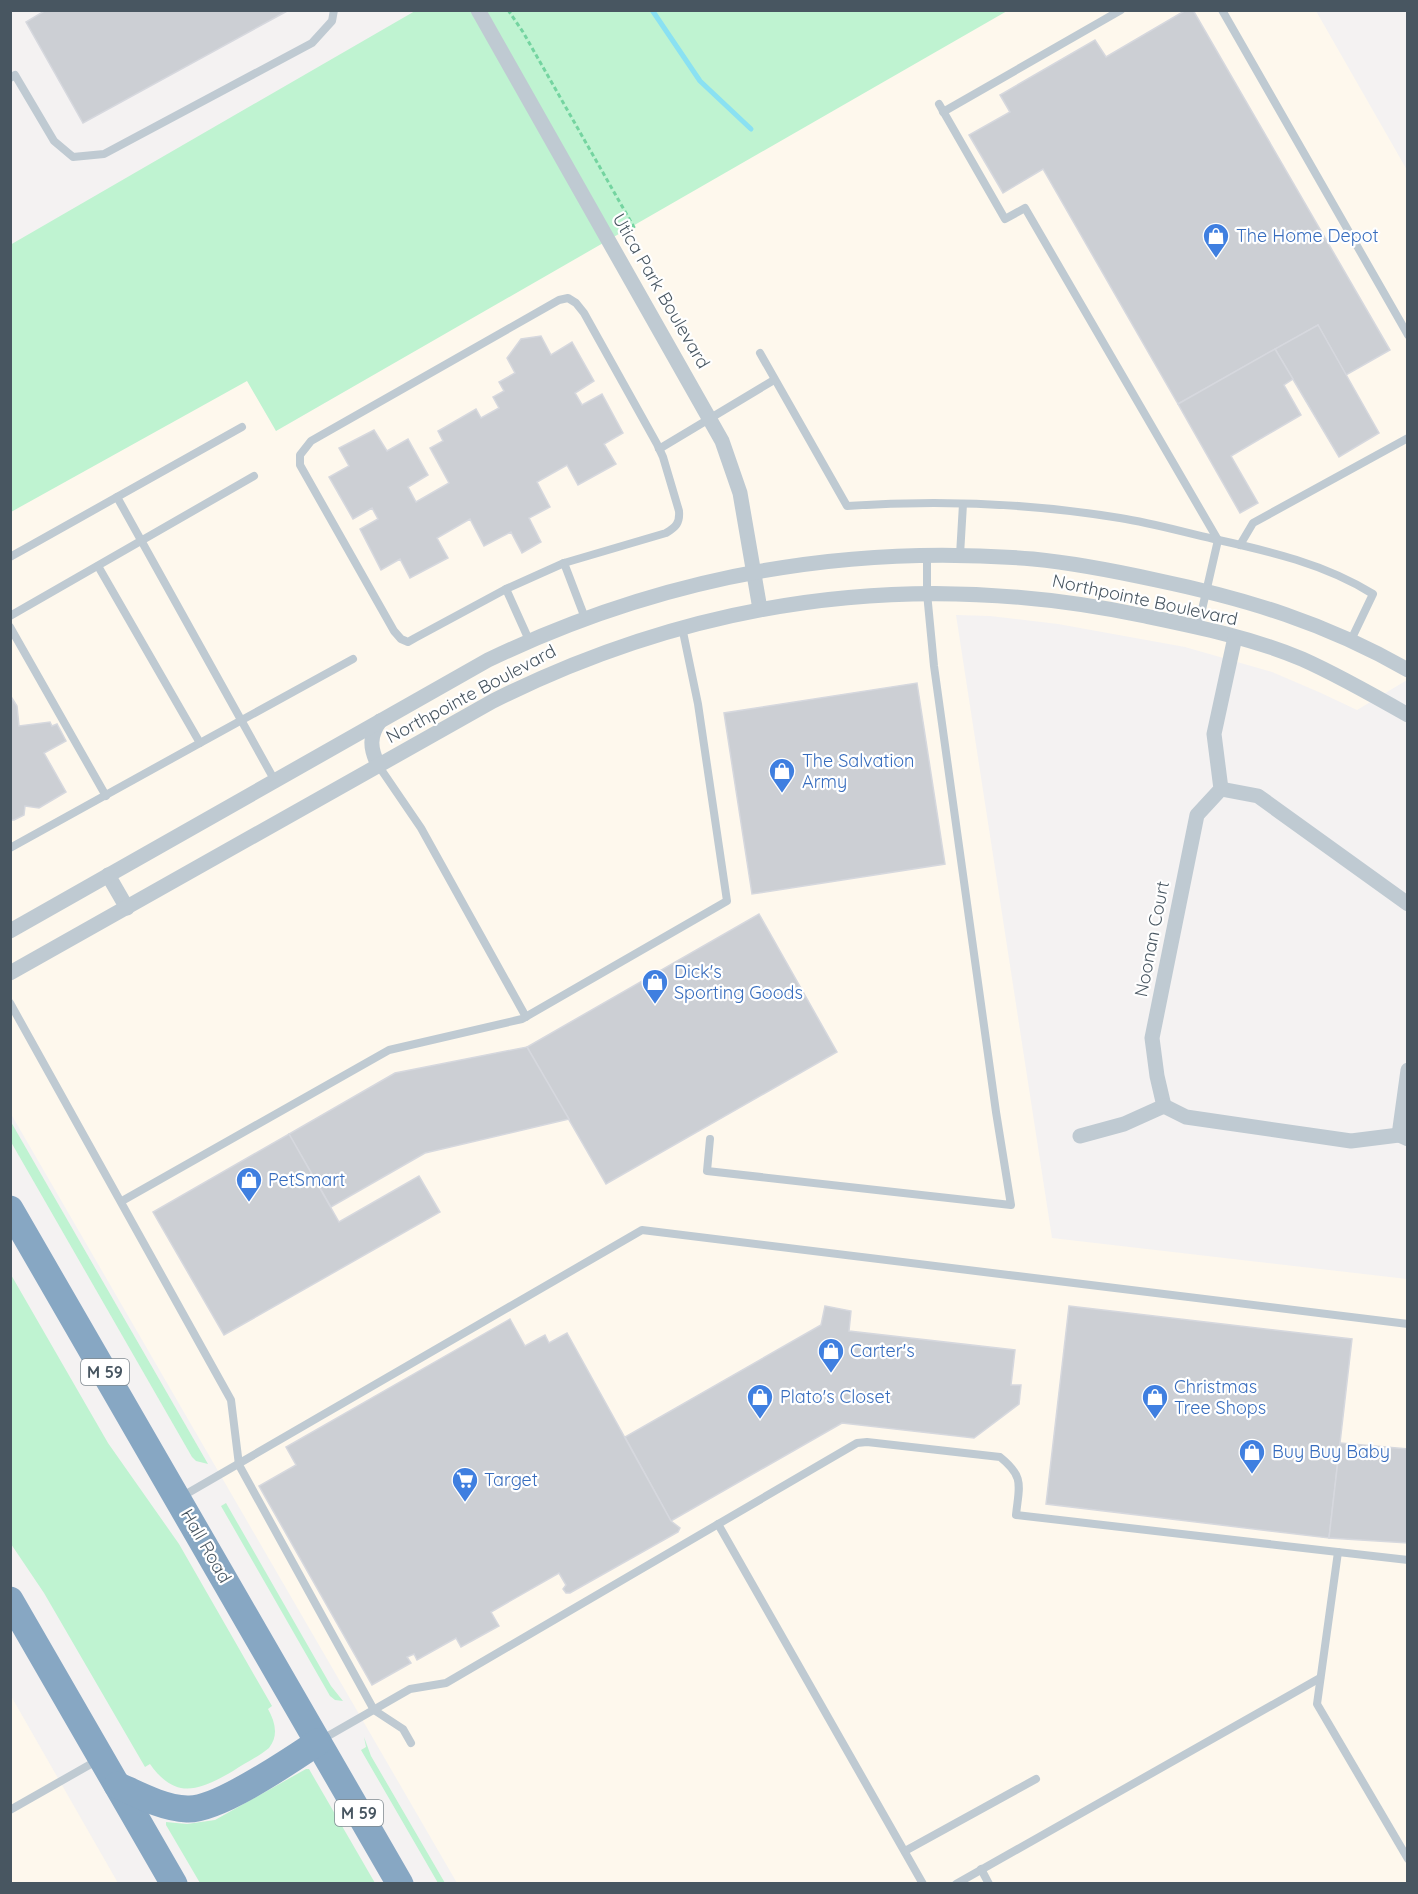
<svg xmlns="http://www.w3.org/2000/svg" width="1418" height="1894" viewBox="0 0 1418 1894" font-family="Quicksand,sans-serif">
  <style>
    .commercial { fill: #fef8ed }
    .green { fill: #bff3d1 }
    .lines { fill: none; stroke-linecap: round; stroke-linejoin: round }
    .stream { stroke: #8ae1f2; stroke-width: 5 }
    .building { fill: #cccfd4; stroke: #d6d8de; stroke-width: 1.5 }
    .path { stroke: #74d4a0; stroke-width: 3; stroke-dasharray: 4.5 3; stroke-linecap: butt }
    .lane { stroke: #bfcad2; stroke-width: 8 }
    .street { stroke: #bfcad2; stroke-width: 15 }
    .highway { stroke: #87a7c3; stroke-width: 27 }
    .labels { text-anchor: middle; stroke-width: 4.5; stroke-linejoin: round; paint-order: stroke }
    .shield { fill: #fff; stroke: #7f8990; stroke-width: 1.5 }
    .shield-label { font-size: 16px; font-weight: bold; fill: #485661 }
    .shop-label { font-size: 18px; fill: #366cbe; stroke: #fff; text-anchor: start }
    .street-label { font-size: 18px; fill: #485661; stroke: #fff }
  </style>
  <rect width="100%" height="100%" fill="#f4f2f2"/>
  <g class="commercial">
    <path d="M1002 11H1316L1407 170V680L1357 710 1321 693 1272 672 1185 647 1058 624 990 616 956 615 1052 1238 1407 1279V1883H457L11 1114 10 512 247 380 276 431Z"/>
    <path d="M11 1696 118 1883H11Z"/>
  </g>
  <g class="green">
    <path d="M415 11H1007L276 431 247 381 11 512 10 245Z"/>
    <path d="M10 1122H11L208 1464 196 1461 192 1457 11 1142Z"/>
    <path d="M10 1273 108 1443 179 1544 272 1706 268 1709C275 1722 279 1735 269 1748 258 1757 245 1763 233 1771 200 1790 176 1801 150 1764L145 1767 44 1593 11 1544Z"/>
    <path d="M226 1503 331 1686 343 1701 335 1700 330 1696 221 1506Z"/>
    <path d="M364 1737 371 1756 445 1883H438L361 1750 366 1747Z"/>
    <path d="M306 1769H309L375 1883H200L166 1825V1822L187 1824 215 1820Z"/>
  </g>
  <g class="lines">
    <path class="stream" d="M652 10 700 81 751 129"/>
  </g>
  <g class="building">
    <path d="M46 10H289L83 123 26 22Z"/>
    <path d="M1186 10H1193L1390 350 1346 375 1318 325 1178 404 1043 169 1003 193 969 135 1010 112 1000 95 1095 40 1106 57Z"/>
    <path d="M1318 325 1379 433 1339 457 1275 349Z"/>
    <path d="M541 336 551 355 572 342 594 381 575 393 582 405 602 394 623 433 604 444 616 464 578 485 567 465 537 482 550 507 529 518 541 542 522 553 511 532 484 546 470 519 437 538 448 558 410 578 400 559 381 570 360 529 378 519 372 508 353 519 329 477 349 466 339 448 374 430 387 451 408 439 428 475 408 487 416 502 449 483 430 448 443 441 438 431 476 409 481 418 499 408 493 397 504 391 499 382 515 373 507 358 521 339Z"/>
    <path d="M1275 349 1293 379 1284 385 1301 415 1231 456 1258 503 1240 513 1178 404Z"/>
    <path d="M917 683 945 864 752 894 724 713Z"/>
    <path d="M10 695 17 706 19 726 50 722 52 726 57 724 66 741 44 753 66 792 39 808 25 806 24 815 14 820H10Z"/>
    <path d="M759 914 837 1052 606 1184 527 1047Z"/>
    <path d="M527 1047 569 1119 425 1153 331 1207 289 1134 395 1073Z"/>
    <path d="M289 1134 339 1222 419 1176 440 1212 224 1335 153 1212Z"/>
    <path d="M825 1306 851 1311 849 1331 1015 1350 1011 1385H1021L1019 1404 974 1438 842 1423 671 1521 625 1437 821 1325Z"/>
    <path d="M1069 1306 1352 1339 1329 1538 1046 1504Z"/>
    <path d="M510 1319 525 1346 545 1335 549 1343 567 1333 671 1521 680 1528 678 1532 570 1593H566L563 1589 566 1585 559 1573 491 1612 499 1626 461 1647 456 1638 417 1660 414 1654 407 1657 411 1663 372 1685 259 1486 296 1465 286 1447Z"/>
    <path d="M1340 1443 1408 1449V1543L1329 1538Z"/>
  </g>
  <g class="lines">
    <path class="path" d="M508 10 523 32 635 229"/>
    <g class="lane">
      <path d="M1222 10 1408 335"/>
      <path d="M10 78 15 75 54 141 73 157 104 154 312 43 332 21 334 10"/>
      <path d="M939 104 1005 219 1025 208 1218 540 1198 627"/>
      <path d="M943 112 1121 10"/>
      <path d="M568 298 576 303 584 313 657 444 663 457 679 511C680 523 676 527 666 533L564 563 506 589 415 638 408 642 401 639 394 631 300 465V455L311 441 559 300Z"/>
      <path d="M760 353 847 506C938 500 1030 503 1120 518 1152 523 1183 532 1214 539 1269 551 1325 564 1373 594L1351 640"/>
      <path d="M659 449 774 380"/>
      <path d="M117 497 242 427"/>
      <path d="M1240 545 1253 523 1408 438"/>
      <path d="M960 555 963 504"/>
      <path d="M10 557 117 497 275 781"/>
      <path d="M564 563 585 618"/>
      <path d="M506 589 529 640"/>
      <path d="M10 616 254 476"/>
      <path d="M10 627 106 796"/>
      <path d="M200 743 353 659"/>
      <path d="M378 765 421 828 526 1017"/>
      <path d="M10 848 200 743 98 566"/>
      <path d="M10 1003 231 1400 239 1465 374 1710 403 1729 411 1743"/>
      <path d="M710 1139 707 1171 1011 1205 996 1112 934 666 927 593V555"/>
      <path d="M122 1201 389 1050 522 1019 727 901 698 704 682 627"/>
      <path d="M181 1497 642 1230 1408 1324"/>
      <path d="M718 1524 923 1884"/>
      <path d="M1338 1552 1317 1704 1408 1859"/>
      <path d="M321 1740 410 1689 446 1683 857 1443 867 1442 1000 1457C1025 1477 1019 1486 1016 1515L1408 1560"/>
      <path d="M10 1810 98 1760"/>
      <path d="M905 1851 1036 1779"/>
      <path d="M981 1869 989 1884"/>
      <path d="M956 1884 1320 1678"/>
    </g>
    <g class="street">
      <path d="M478 10 722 441 740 493 760 609"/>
      <path d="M378 765C370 748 369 736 380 721"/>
      <path d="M1221 789 1258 796 1408 904"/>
      <path d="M108 875 127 908"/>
      <path d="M10 931 488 660C661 577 841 543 1033 559 1074 563 1115 571 1156 580 1247 599 1326 623 1408 670"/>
      <path d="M10 973 493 701C701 597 917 568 1145 616 1198 627 1252 638 1302 659 1338 675 1373 695 1408 715"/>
      <path d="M1164 1106 1157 1076 1152 1038 1197 815 1221 789 1214 734 1235 637"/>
      <path d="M1399 1135 1408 1070"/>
      <path d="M1080 1136 1124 1124 1164 1106 1186 1117 1351 1141 1399 1135 1408 1139"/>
    </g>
    <g class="highway">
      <path d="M10 1209 400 1884"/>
      <path d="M10 1600 174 1884"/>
      <path d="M117 1785C139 1795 163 1808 187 1809 217 1811 291 1760 318 1742"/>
    </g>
  </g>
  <defs>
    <g id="shop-pin" transform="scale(1.35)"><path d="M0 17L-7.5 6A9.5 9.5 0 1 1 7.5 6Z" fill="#3f7fe0" stroke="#fff"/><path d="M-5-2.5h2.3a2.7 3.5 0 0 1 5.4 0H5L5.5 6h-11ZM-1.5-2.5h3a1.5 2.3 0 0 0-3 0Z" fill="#fff"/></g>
    <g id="supermarket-pin" transform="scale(1.35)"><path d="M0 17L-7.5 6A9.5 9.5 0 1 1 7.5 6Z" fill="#3f7fe0" stroke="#fff"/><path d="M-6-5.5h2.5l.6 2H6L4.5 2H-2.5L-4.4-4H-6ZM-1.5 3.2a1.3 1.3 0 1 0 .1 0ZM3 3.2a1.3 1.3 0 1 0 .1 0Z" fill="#fff"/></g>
  </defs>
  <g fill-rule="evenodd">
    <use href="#shop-pin" x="1216" y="236"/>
    <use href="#shop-pin" x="782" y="771"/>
    <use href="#shop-pin" x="655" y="982"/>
    <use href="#shop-pin" x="249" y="1180"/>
    <use href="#shop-pin" x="831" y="1351"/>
    <use href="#shop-pin" x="760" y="1397"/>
    <use href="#shop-pin" x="1155" y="1397"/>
    <use href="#shop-pin" x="1252" y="1452"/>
    <use href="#supermarket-pin" x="465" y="1480"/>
  </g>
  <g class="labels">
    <g class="shield">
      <rect x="81" y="1359" width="48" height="26" rx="4.5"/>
      <rect x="335" y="1800" width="48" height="26" rx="4.5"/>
    </g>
    <g class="shield-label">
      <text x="105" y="1378">M 59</text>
      <text x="359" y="1819">M 59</text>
    </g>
    <g class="shop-label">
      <text x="1236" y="242">The Home Depot</text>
      <text x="802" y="767">The Salvation<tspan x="802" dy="21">Army</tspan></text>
      <text x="674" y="978">Dick's<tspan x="674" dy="21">Sporting Goods</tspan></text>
      <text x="268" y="1186">PetSmart</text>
      <text x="850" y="1357">Carter's</text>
      <text x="1174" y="1393">Christmas<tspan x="1174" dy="21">Tree Shops</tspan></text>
      <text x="780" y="1403">Plato's Closet</text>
      <text x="1272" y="1458">Buy Buy Baby</text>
      <text x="484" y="1486">Target</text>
    </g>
    <g class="street-label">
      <text transform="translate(661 291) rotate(60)" y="6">Utica Park Boulevard</text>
      <text transform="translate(1145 600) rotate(12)" y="6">Northpointe Boulevard</text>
      <text transform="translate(471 694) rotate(-28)" y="6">Northpointe Boulevard</text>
      <text transform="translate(1152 939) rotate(-79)" y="6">Noonan Court</text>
      <text transform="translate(206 1546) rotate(60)" y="6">Hall Road</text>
    </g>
  </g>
  <rect width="1418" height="1894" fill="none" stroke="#485661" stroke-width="24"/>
</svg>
